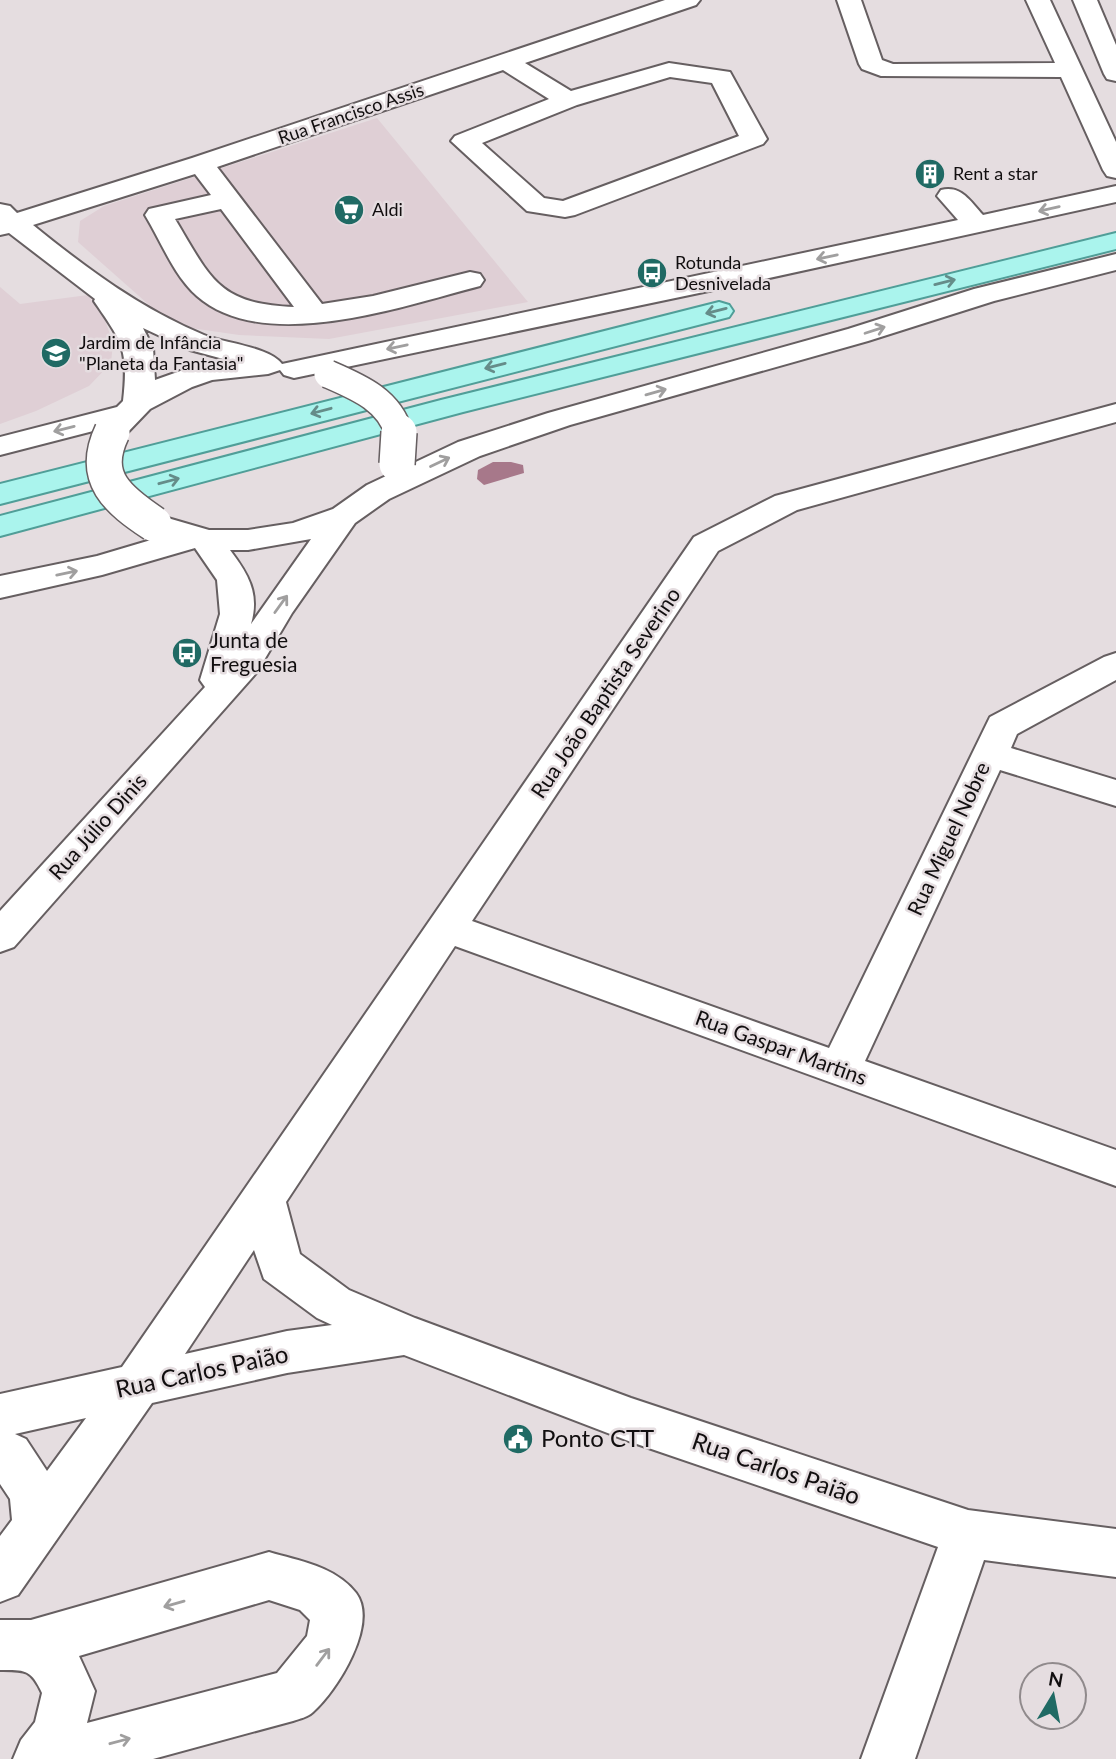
<svg xmlns="http://www.w3.org/2000/svg" width="1116" height="1759" viewBox="0 0 1116 1759" font-family="Lato,sans-serif">
  <style>
    .built { fill: #dfcfd5 }
    .water { fill: #a7788a }
    .lines { fill: none; stroke-linecap: round; stroke-linejoin: round }
    .minor-casing { stroke: #665f61; stroke-width: 4 }
    .major-casing { stroke: #509e98; stroke-width: 4 }
    .minor { fill: #fff; fill-rule: evenodd }
    .major { fill: #aaf4ed; fill-rule: evenodd }
    .minor-bridge-far1-casing { stroke: #665f61; stroke-width: 30; stroke-linecap: butt }
    .minor-bridge-casing { stroke: #665f61; stroke-width: 38; stroke-linecap: butt }
    .minor-bridge-far1 { stroke: #fff; stroke-width: 27 }
    .minor-bridge { stroke: #fff; stroke-width: 35 }
    .oneway { stroke: #a09f9f }
    .oneway2 { stroke: #658c89 }
    .labels { text-anchor: middle; stroke-width: 5; stroke-linejoin: round; paint-order: stroke }
    .far-street-label { font-size: 18px; fill: #110e0f; stroke: #e5dde0 }
    .far-poi-label { font-size: 18px; fill: #110e0f; stroke: #e5dde0; text-anchor: start }
    .poi-label { font-size: 21px; fill: #110e0f; stroke: #e5dde0; text-anchor: start }
    .street-label { font-size: 21px; fill: #110e0f; stroke: #e5dde0 }
    .near-street-label { font-size: 24px; fill: #110e0f; stroke: #e5dde0 }
    .near-poi-label { font-size: 24px; fill: #110e0f; stroke: #e5dde0; text-anchor: start }
  </style>
  <rect width="100%" height="100%" fill="#e5dde0"/>
  <g class="built">
    <path d="M377 118 528 302 329 339 239 335 191 328 157 312 78 242 80 221 104 206Z"/>
    <path d="M0 287 20 304 88 295 105 320 113 343 111 363 89 386 36 411 0 424Z"/>
  </g>
  <path class="water" d="M493 462H511L523 465 524 473 484 485 477 479 478 470Z"/>
  <g class="lines">
    <g class="minor-casing">
      <g id="minor">
        <path d="M665 0H700L696 5 525 63 571 91 669 63 730 72 767 139 763 144 575 215 565 217 527 211 451 141 455 136 549 99 503 70 217 167 322 304 373 296 470 272 480 274 484 280 480 286C403 306 264 355 197 296 174 276 161 241 145 215L149 209 211 195 195 174 33 225C86 268 141 309 204 335 224 343 270 347 282 364L958 220 937 196 941 190C961 185 970 201 983 215L1116 186V202L742 284 294 378 284 375 280 370 268 374 212 380 192 387 150 409 126 434 115 436 104 434 101 429 0 455V437L117 407 123 401C129 349 122 342 94 301L95 299 9 233 0 235V204L10 206 17 213 192 158ZM670 77 712 83 739 136 563 201 544 198 482 143 577 105ZM221 209 294 307C218 304 211 279 175 219ZM143 328 190 350 227 360 186 369 155 380 153 348Z"/>
        <path d="M837 0H861L882 60 893 64 1055 63 1026 0H1050L1116 142V178L1107 176 1103 170 1061 77 881 76 862 69 859 64Z"/>
        <path d="M1073 0H1097L1116 45V81L1107 79 1104 74Z"/>
        <path d="M1116 254V270L994 301 868 341 570 425 480 456 389 499 355 523 292 613 257 672 14 947 0 952V911L205 687 200 680 220 614 217 580 195 548 102 575 0 598V576L97 556 161 537 143 531 138 524 143 517 154 514 209 530H248L293 523 333 509 367 485 458 442 548 413 848 329 974 289ZM311 539 251 624C260 593 248 574 230 550H248Z"/>
        <path d="M1116 404V422L797 510 718 551 472 921 829 1048 990 717 1104 657 1116 653V680L1017 734 1011 748 1116 780V806L1000 770 865 1061 1116 1150V1186L455 946 286 1202 300 1254 349 1290 415 1318 631 1398 968 1510 1116 1529V1577L984 1560 915 1759H861L938 1547 631 1442 404 1355 287 1373 152 1403 18 1595 0 1602V1536L12 1520 10 1499 0 1484V1394L122 1367 694 537 775 496ZM254 1250 264 1279 317 1318 332 1325 287 1331 185 1354ZM86 1418 47 1471 26 1439 15 1434Z"/>
        <path d="M269 1552C299 1561 335 1566 356 1593 379 1624 337 1691 313 1712 308 1717 299 1719 293 1721L153 1759H13L21 1740 35 1722 42 1693C31 1669 25 1670 0 1670V1620H31ZM269 1600 300 1610 310 1620 307 1636 277 1673 87 1723 95 1691 79 1656Z"/>
      </g>
    </g>
    <g class="major-casing">
      <g id="major">
        <path d="M1116 233V249L463 412 0 536V516L441 400Z"/>
        <path d="M719 302 729 305 733 311 729 317 0 504V484Z"/>
      </g>
    </g>
    <use href="#minor" class="minor"/>
    <use href="#major" class="major"/>
    <g class="minor-bridge-far1-casing">
      <g id="minor-bridge-far1">
        <path d="M328 374C358 387 390 400 399 434"/>
        <path d="M112 434 115 427"/>
      </g>
    </g>
    <g class="minor-bridge-casing">
      <g id="minor-bridge">
        <path d="M112 432C90 478 118 500 154 524"/>
        <path d="M397 464 399 432"/>
      </g>
    </g>
    <use href="#minor-bridge-far1" class="minor-bridge-far1"/>
    <use href="#minor-bridge" class="minor-bridge"/>
  </g>
  <defs><path id="oneway-shaft" d="M-6 0H5M1.5-3L5.5 0L1.5 3" fill="none" stroke-width="1.6" stroke-linecap="round" stroke-linejoin="round" transform="scale(1.75)"/></defs>
  <g class="oneway">
    <use href="#oneway-shaft" transform="translate(1049 209) rotate(167)"/>
    <use href="#oneway-shaft" transform="translate(827 257) rotate(168)"/>
    <use href="#oneway-shaft" transform="translate(875 330) rotate(-18)"/>
    <use href="#oneway-shaft" transform="translate(397 347) rotate(168)"/>
    <use href="#oneway-shaft" transform="translate(656 392) rotate(-16)"/>
    <use href="#oneway-shaft" transform="translate(64 429) rotate(166)"/>
    <use href="#oneway-shaft" transform="translate(440 462) rotate(-25)"/>
    <use href="#oneway-shaft" transform="translate(67 573) rotate(-12)"/>
    <use href="#oneway-shaft" transform="translate(281 604) rotate(-54)"/>
    <use href="#oneway-shaft" transform="translate(174 1604) rotate(164)"/>
    <use href="#oneway-shaft" transform="translate(323 1657) rotate(-53)"/>
    <use href="#oneway-shaft" transform="translate(120 1741) rotate(-15)"/>
  </g>
  <g class="oneway2">
    <use href="#oneway-shaft" transform="translate(945 282) rotate(-14)"/>
    <use href="#oneway-shaft" transform="translate(716 311) rotate(166)"/>
    <use href="#oneway-shaft" transform="translate(495 366) rotate(166)"/>
    <use href="#oneway-shaft" transform="translate(321 411) rotate(165)"/>
    <use href="#oneway-shaft" transform="translate(169 481) rotate(-15)"/>
  </g>
  <defs>
    <g id="building-disc" transform="scale(1.575)"><circle r="9.5" fill="#206a64" stroke="#e5dde0"/><path d="M-4-6H4V6H1V3H-1V6H-4ZM-2.5-4.3h1.7v1.8h-1.7ZM.8-4.3h1.7v1.8H.8ZM-2.5-1h1.7V.8h-1.7ZM.8-1h1.7V.8H.8Z" fill="#fff"/></g>
    <g id="supermarket-disc" transform="scale(1.575)"><circle r="9.5" fill="#206a64" stroke="#e5dde0"/><path d="M-6-5.5h2.5l.6 2H6L4.5 2H-2.5L-4.4-4H-6ZM-1.5 3.2a1.3 1.3 0 1 0 .1 0ZM3 3.2a1.3 1.3 0 1 0 .1 0Z" fill="#fff"/></g>
    <g id="bus-disc" transform="scale(1.575)"><circle r="9.5" fill="#206a64" stroke="#e5dde0"/><path d="M-5-6H5V4H4V6H2V4H-2V6H-4V4H-5ZM-3.5-4V0h7V-4ZM-3.5 1.2v1.5H-2V1.2ZM2 1.2v1.5H3.5V1.2Z" fill="#fff"/></g>
    <g id="school-disc" transform="scale(1.575)"><circle r="9.5" fill="#206a64" stroke="#e5dde0"/><path d="M0-5L7-2L0 1L-7-2ZM-4 1L0 2.5L4 1V4Q0 6-4 4Z" fill="#fff"/></g>
    <g id="civic-disc" transform="scale(1.575)"><circle r="9.5" fill="#206a64" stroke="#e5dde0"/><path d="M-.6-6.5H3V-4.5H.6V-3L4-1V1h2V6H-6V1h2V-1L-.6-3ZM-1.2 2.5V6h2.4V2.5Z" fill="#fff"/></g>
  </defs>
  <g fill-rule="evenodd">
    <use href="#building-disc" x="930" y="174"/>
    <use href="#supermarket-disc" x="349" y="210"/>
    <use href="#bus-disc" x="652" y="273"/>
    <use href="#school-disc" x="56" y="353"/>
    <use href="#bus-disc" x="187" y="653"/>
    <use href="#civic-disc" x="518" y="1439"/>
  </g>
  <g class="labels">
    <g class="far-street-label">
      <text transform="translate(351 114) rotate(-19)" y="6">Rua Francisco Assis</text>
    </g>
    <g class="far-poi-label">
      <text x="953" y="180">Rent a star</text>
      <text x="372" y="216">Aldi</text>
      <text x="675" y="269">Rotunda<tspan x="675" dy="21">Desnivelada</tspan></text>
      <text x="79" y="349">Jardim de Infância<tspan x="79" dy="21">"Planeta da Fantasia"</tspan></text>
    </g>
    <g class="poi-label">
      <text x="210" y="648">Junta de<tspan x="210" dy="24">Freguesia</tspan></text>
    </g>
    <g class="street-label">
      <text transform="translate(606 693) rotate(-56)" y="7">Rua João Baptista Severino</text>
      <text transform="translate(98 827) rotate(-48)" y="7">Rua Júlio Dinis</text>
      <text transform="translate(949 839) rotate(-65)" y="7">Rua Miguel Nobre</text>
      <text transform="translate(781 1048) rotate(20)" y="7">Rua Gaspar Martins</text>
    </g>
    <g class="near-street-label">
      <text transform="translate(202 1372) rotate(-12)" y="8">Rua Carlos Paião</text>
      <text transform="translate(776 1469) rotate(19)" y="8">Rua Carlos Paião</text>
    </g>
    <g class="near-poi-label">
      <text x="541" y="1447">Ponto CTT</text>
    </g>
  </g>
  <g transform="translate(1053 1696) rotate(10)"><circle r="33" fill="#e5dde0" stroke="#908a8c" stroke-width="2"/>
  <path d="M0-5L12 26L0 18L-12 26Z" fill="#206a64"/>
  <text y="-10" font-size="19" font-weight="bold" text-anchor="middle" fill="#110e0f">N</text>
  </g>
</svg>
